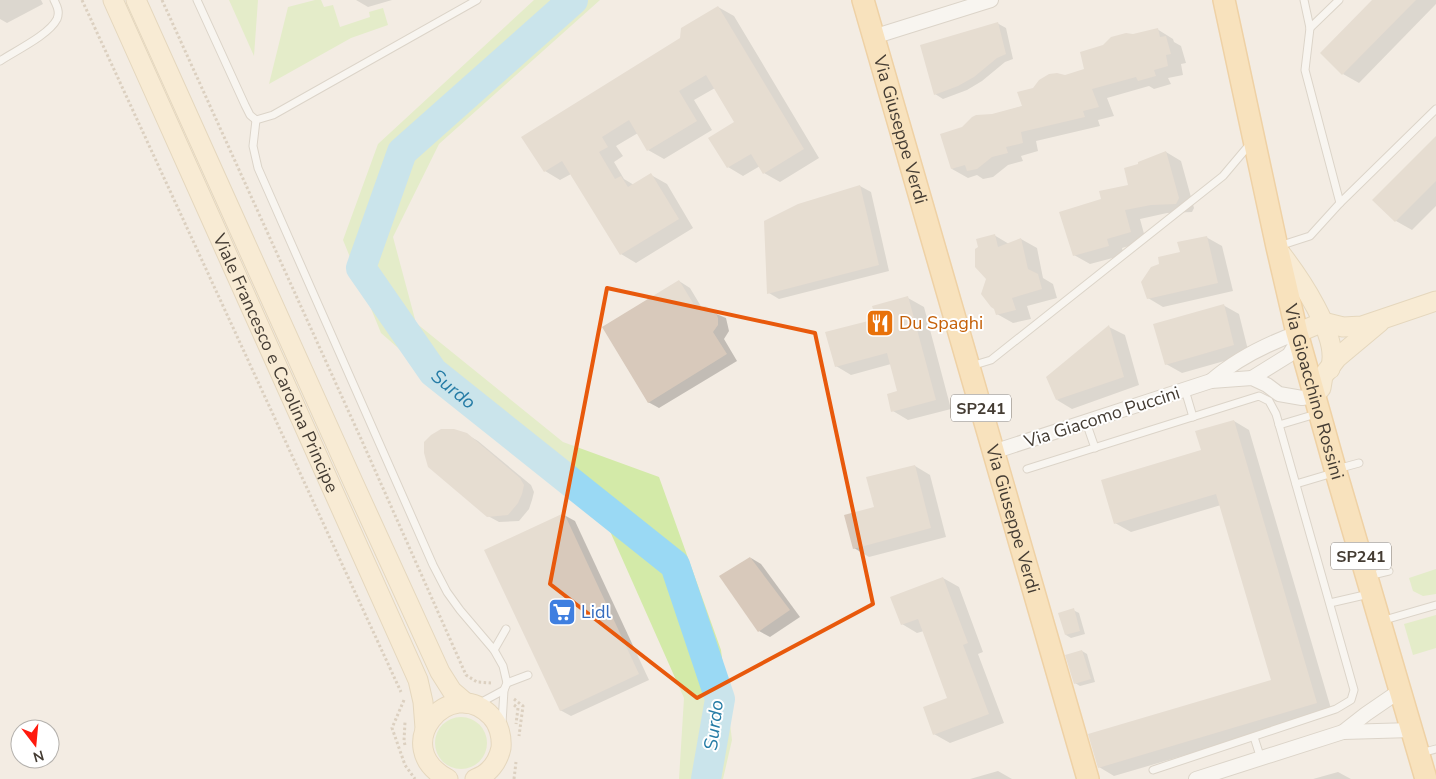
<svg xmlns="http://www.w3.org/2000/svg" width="1436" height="779" viewBox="0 0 1436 779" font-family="'Nunito Sans',sans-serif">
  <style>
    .green { fill: #d3eaa8 }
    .shadow { fill: #0003 }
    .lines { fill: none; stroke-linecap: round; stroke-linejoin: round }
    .river { stroke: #9ad9f4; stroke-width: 30 }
    .building { fill: #d8c9bb }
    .lane-casing { stroke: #c1b6a8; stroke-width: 9 }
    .street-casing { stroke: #c1b6a8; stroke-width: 16 }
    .secondary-casing { stroke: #d5bc8f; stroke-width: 21 }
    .primary-casing { stroke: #eab059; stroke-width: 24 }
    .path { stroke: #c1ad95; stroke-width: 3; stroke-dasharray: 2.5 2.5; stroke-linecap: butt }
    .lane { stroke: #fff; stroke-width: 7 }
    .street { stroke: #fff; stroke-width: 14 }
    .secondary { stroke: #ffe9c0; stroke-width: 19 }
    .primary { stroke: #ffd48f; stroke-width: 21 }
    .marked { fill: none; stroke: #e8590c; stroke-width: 4; stroke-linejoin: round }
    .labels { text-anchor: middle; stroke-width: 4; stroke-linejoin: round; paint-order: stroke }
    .shield { fill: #fff; stroke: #7c7670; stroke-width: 1 }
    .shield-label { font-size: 16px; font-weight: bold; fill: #443c33 }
    .street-label { font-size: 18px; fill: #443c33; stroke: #fff }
    .food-label { font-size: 18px; fill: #c56008; stroke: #fff; text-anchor: start }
    .shop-label { font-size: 18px; fill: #366cbe; stroke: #fff; text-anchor: start }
    .water-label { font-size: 19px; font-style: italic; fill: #257ca6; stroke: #fff }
  </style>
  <rect width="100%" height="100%" fill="#f3ece3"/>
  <g class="green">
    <path d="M229 0H258L254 56Z"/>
    <path d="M315 0H321L324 7 333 5 340 27 370 17 369 12 383 8 388 25 351 38 269 84 288 7Z"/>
    <path d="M534 0H600L439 144 393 237 416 323 563 442 659 477 721 650 732 740 723 779H679L684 698 609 529 468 409 381 333 343 240 378 144Z"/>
    <path d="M1436 569V594L1423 596 1413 591 1409 578Z"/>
    <path d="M1436 615V648L1413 655 1404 624Z"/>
    <circle cx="461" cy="743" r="26"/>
  </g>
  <g class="shadow">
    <path d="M0 0H41L43 4 7 23 0 19Z"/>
    <path d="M356 0H392L368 7Z"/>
    <path d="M1373 0H1436V4L1359 83 1343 74Z"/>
    <path d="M718 7 734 16 819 158 780 182 764 173 760 166 743 176 728 167 736 123 715 88 694 100 712 130 664 159 648 150 638 133 616 146 623 156 614 162 624 179 634 185 651 175 667 184 693 228 636 263 621 254 571 174 560 180 545 171 523 137 681 39Z"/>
    <path d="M997 23 1006 28 1013 59 1005 62 982 81 967 90 943 99 935 94Z"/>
    <path d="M1157 29 1173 39 1174 42 1181 46 1186 63 1181 64 1183 75 1168 78 1171 84 1154 89 1149 86 1107 98 1114 116 1098 120 1100 126 1036 141 1038 151 1021 156 1023 161 1008 165 993 177 983 179 977 175 968 178 952 169 962 129 992 115 1023 106 1034 89 1085 70 1133 36Z"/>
    <path d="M1436 138V206L1412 230 1396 221 1374 200Z"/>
    <path d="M1166 152 1181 161 1194 208 1192 212 1167 213 1140 219 1146 241 1122 248 1124 255 1090 264 1074 255 1103 200 1129 186 1140 165Z"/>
    <path d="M860 186 871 192 889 271 779 299 769 293Z"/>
    <path d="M994 235 1009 244 1021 239 1037 248 1043 278 1053 284 1057 298 1027 306 1031 319 1013 323 997 314 987 279Z"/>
    <path d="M1206 237 1222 246 1233 291 1163 307 1148 298 1182 253Z"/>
    <path d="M679 281 690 288 702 308 726 318 729 331 724 339 737 361 659 408 648 402Z"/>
    <path d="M908 298 924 307 951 409 908 420 893 411 899 392 891 364 851 375 836 366 877 320Z"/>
    <path d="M1223 305 1239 314 1249 354 1182 373 1166 364Z"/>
    <path d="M1109 327 1125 335 1139 385 1072 409 1057 400Z"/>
    <path d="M1234 421 1249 430 1332 712 1114 776 1099 767 1272 681 1221 505 1131 532 1115 523 1203 451Z"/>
    <path d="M466 434 478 441 531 485 534 492 532 500 529 509 519 521 499 522 488 516Z"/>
    <path d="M915 466 930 475 946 537 869 557 854 548 876 508Z"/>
    <path d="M564 515 575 521 649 680 571 716 560 710Z"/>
    <path d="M751 558 761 564 800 617 770 637 759 631Z"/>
    <path d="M943 578 959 587 983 652 978 654 1004 723 950 743 934 734 949 698 924 631 917 633 902 624Z"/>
    <path d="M1073 610 1079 613 1085 634 1071 638 1066 635Z"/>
    <path d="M1082 651 1087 654 1095 682 1080 686 1075 683Z"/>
    <path d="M998 771 1012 779H970Z"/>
    <path d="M1338 772 1351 779H1313Z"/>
  </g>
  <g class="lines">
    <path class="river" id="s1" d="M573 0 402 152 361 268 433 372 675 565 720 699 706 779"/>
  </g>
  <g class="building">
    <path d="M1372 0H1416L1342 75 1320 53Z"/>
    <path d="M718 6 804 149 763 174 751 154 727 168 708 138 734 122 706 75 679 91 697 121 647 151 629 120 602 137 608 147 599 152 615 179 621 176 628 187 651 173 679 219 620 255 562 161 544 172 521 137 680 38 681 28Z"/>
    <path d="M998 22 1006 54 997 58 974 77 958 86 934 95 920 45Z"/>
    <path d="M1158 28 1160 37 1166 36 1171 54 1166 55 1168 66 1154 70 1156 76 1138 81 1136 77 1092 89 1099 107 1083 111 1085 117 1021 132 1023 143 1006 147 1008 153 992 157 977 169 967 171 965 165 951 169 940 134 962 127 972 117 976 115 992 114 1022 106 1017 92 1033 88 1039 80 1049 74 1057 73 1065 75 1084 69 1080 52 1103 45 1111 37 1126 33 1133 34Z"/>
    <path d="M1436 136V181L1395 222 1372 200Z"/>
    <path d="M1166 151 1179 198 1176 204 1151 205 1125 210 1131 232 1107 239 1109 246 1073 256 1059 212 1101 199 1099 191 1128 185 1124 168 1138 164V162Z"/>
    <path d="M860 185 879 265 767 294 764 221 798 204Z"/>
    <path d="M995 234 998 247 1021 238 1028 269 1038 274 1042 289 1012 298 1016 310 996 315 994 309 991 307 981 294 986 279 975 267V249L978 247 976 239Z"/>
    <path d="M1207 236 1218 283 1147 299 1141 282 1151 267 1159 264 1158 257 1180 252 1177 242Z"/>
    <path d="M679 280 696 308 705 306 715 311 718 318V325L713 332 727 354 648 403 602 327Z"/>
    <path d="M908 296 936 400 891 412 887 394 897 391 887 353 835 367 825 332 876 319 872 306Z"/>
    <path d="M1224 304 1234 345 1165 365 1153 324Z"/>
    <path d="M1109 325 1124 377 1056 400 1046 377Z"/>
    <path d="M1234 420 1317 703 1098 768 1088 734 1271 680 1216 494 1114 524 1101 480 1201 450 1195 431Z"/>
    <path d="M441 429H454L467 433 520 478 524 485 522 494 518 503 508 515 487 517 428 467 424 453V442L431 435Z"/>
    <path d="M915 465 931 528 853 549 844 515 874 507 866 477Z"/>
    <path d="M564 513 639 674 560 711 484 550Z"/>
    <path d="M750 557 790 610 758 632 719 576Z"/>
    <path d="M943 577 968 643 963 645 989 714 933 735 923 707 947 698 918 619 901 625 890 597Z"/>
    <path d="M1074 608 1080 631 1065 635 1058 613Z"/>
    <path d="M1082 650 1091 679 1074 684 1065 655Z"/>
  </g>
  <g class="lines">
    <g class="lane-casing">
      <g id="lane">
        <path d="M197 0 245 105 250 115 256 120 273 115 477 0"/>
        <path d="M1310 28 1339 0"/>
        <path d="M0 61C15 51 49 35 57 19 60 12 57 6 54 0"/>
        <path d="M256 120 253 146 258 168 433 565 447 592 460 610 494 650 503 666 507 683 504 690 502 723"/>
        <path d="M1340 203 1436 109"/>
        <path d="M1279 246 1310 236 1340 203 1305 70 1310 28 1304 0"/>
        <path d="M971 366 991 360 1223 176 1250 144"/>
        <path d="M1185 390 1193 417"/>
        <path d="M1086 422 1095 448"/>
        <path d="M1279 425 1316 414"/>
        <path d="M1027 469 1259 396 1269 401 1276 414 1354 690 1351 700 1336 709 1153 770"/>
        <path d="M1337 469 1359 463"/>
        <path d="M1296 484 1333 473"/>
        <path d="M1368 576 1389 571"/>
        <path d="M1330 603 1369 594"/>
        <path d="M1381 621 1436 605"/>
        <path d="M494 650 506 629"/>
        <path d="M507 683 528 675"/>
        <path d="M478 704 504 690"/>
        <path d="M1254 737 1261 759"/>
        <path d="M1421 753 1436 749"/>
      </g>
    </g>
    <g class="street-casing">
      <g id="street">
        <path d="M873 37 991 0"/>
        <path d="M1252 378 1289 355 1294 347 1297 334"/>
        <path d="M1211 381C1235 360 1267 344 1297 333"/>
        <path d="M993 452 1211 381 1252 378 1267 385 1279 394 1302 398 1314 396"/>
        <path d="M1343 732 1366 714 1401 690"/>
        <path d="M1196 779 1343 732 1412 730"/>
      </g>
    </g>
    <g class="secondary-casing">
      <g id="secondary">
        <path id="s2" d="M113 0 418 680 423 702 425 728"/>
        <path d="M136 0 354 484 440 672 452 691 466 703"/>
        <path d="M1278 250C1297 274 1342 338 1330 369"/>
        <path d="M1297 333 1323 322 1343 327 1362 326 1436 301"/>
        <path d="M1314 396 1321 388 1323 376 1337 358 1380 322"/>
        <path d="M448 779C387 747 450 673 491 716 499 724 502 737 501 748 498 762 489 774 475 779"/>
      </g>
    </g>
    <g class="primary-casing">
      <g id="primary">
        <path id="s3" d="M863 0 1088 779"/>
        <path id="s4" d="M1224 0 1277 247 1297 333 1336 472 1426 779"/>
      </g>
    </g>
    <g class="path">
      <path d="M82 0 401 692"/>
      <path d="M162 0 362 441 466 675 477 682 491 683"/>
      <path d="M514 699 523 706 519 736"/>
      <path d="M404 700 392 728 405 765 415 779"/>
      <path d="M514 705 518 708 516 724"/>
      <path d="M405 745 404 741 405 722"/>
      <path d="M514 779 516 762"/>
    </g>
    <use href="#lane" class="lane"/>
    <use href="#street" class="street"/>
    <use href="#secondary" class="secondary"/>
    <use href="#primary" class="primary"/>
  </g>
  <path d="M0 0H1436V779H0ZM607 288 815 333 873 604 697 698 550 584Z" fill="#f3ece3" fill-opacity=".55" fill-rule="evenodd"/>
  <path class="marked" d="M607 288 815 333 873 604 697 698 550 584Z"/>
  <defs>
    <g id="restaurant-square" transform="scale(1.4375)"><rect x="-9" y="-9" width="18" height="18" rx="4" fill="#e8710a" stroke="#fff"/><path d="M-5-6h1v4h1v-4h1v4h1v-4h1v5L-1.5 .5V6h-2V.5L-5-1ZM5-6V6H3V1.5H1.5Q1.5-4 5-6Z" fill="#fff"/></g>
    <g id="supermarket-square" transform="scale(1.4375)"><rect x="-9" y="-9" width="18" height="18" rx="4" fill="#3f7fe0" stroke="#fff"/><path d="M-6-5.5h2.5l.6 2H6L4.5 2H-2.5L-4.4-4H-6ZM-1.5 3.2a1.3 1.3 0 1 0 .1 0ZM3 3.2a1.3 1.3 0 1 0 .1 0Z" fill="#fff"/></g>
  </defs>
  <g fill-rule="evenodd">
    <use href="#restaurant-square" x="880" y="323"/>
    <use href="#supermarket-square" x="562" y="612"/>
  </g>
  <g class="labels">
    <g class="shield">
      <rect x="951" y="394.5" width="60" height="27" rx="4"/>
      <rect x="1331" y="542.5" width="60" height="27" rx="4"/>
    </g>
    <g class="shield-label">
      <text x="981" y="414">SP241</text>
      <text x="1361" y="562">SP241</text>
    </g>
    <g class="street-label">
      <text dy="6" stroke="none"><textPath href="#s3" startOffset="135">Via Giuseppe Verdi</textPath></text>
      <text dy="6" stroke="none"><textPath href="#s2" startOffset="398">Viale Francesco e Carolina Principe</textPath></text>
      <text dy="6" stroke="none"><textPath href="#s4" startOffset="402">Via Gioacchino Rossini</textPath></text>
      <text transform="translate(1102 417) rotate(-18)" y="6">Via Giacomo Puccini</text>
      <text dy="6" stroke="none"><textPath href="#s3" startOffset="540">Via Giuseppe Verdi</textPath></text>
    </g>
    <g class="food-label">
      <text x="899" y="329">Du Spaghi</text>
    </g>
    <g class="shop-label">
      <text x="581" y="618">Lidl</text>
    </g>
    <g class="water-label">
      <text dy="7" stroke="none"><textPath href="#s1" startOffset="505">Surdo</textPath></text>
      <text transform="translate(713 725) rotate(-83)" y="7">Surdo</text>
    </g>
  </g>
  <g transform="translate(35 744) rotate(164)"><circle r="24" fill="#ffffff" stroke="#b4b1ad"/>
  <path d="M0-4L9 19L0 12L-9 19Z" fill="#ff190d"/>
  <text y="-8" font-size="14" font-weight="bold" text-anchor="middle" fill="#443c33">N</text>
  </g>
</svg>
